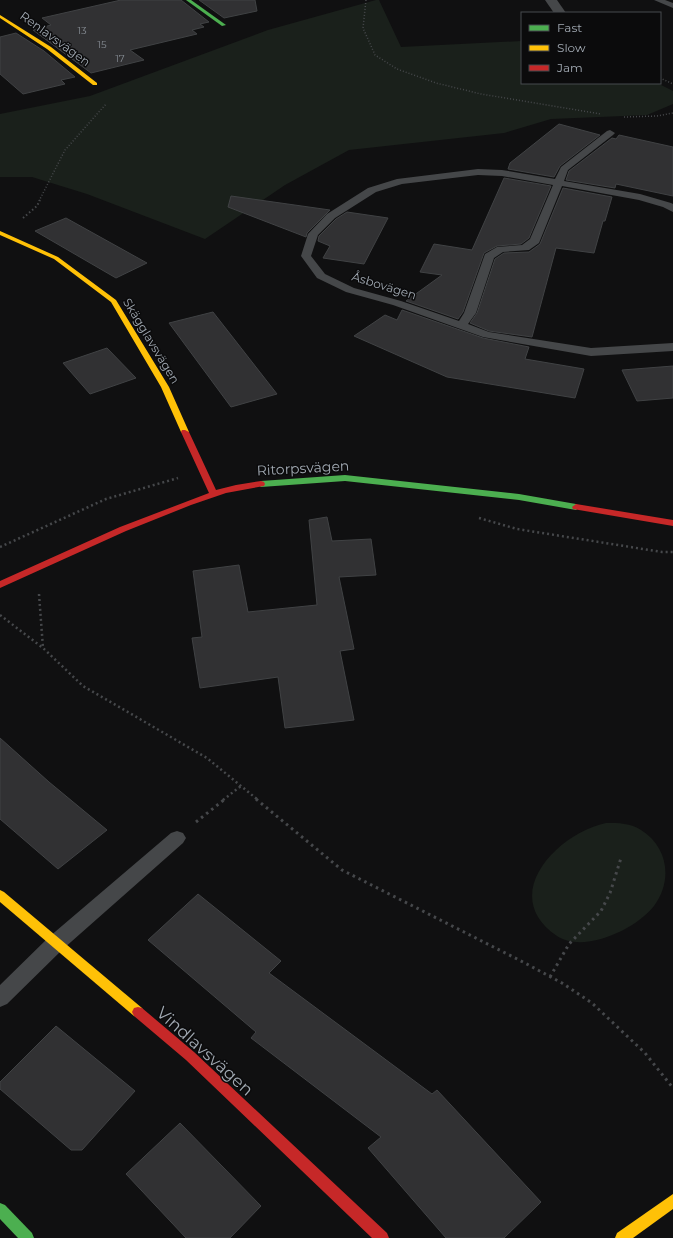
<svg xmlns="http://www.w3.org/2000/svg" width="673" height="1238" viewBox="0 0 673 1238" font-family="Montserrat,sans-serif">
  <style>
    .green { fill: #1a201b }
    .building { fill: #313133; stroke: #404244 }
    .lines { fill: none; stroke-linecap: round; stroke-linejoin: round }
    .path-far3 { stroke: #46484b; stroke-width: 1.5; stroke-dasharray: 1 2; stroke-linecap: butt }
    .path-far2 { stroke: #46484b; stroke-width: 2; stroke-dasharray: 1.5 2.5; stroke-linecap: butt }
    .path-far1 { stroke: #46484b; stroke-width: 2.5; stroke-dasharray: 2 3; stroke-linecap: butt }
    .path { stroke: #46484b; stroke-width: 3; stroke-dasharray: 2.5 4; stroke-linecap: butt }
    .lane { fill: #454749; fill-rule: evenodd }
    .street { fill: #454749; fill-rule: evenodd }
    .fast { fill: #4caf50; fill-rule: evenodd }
    .slow { fill: #ffc107; fill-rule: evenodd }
    .jam { fill: #c62828; fill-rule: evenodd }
    .labels { text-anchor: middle; stroke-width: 3; stroke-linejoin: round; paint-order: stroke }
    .far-number-label { font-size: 10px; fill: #858b92 }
    .far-street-label { font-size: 12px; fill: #a1a9b2; stroke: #0b0b0c }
    .street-label { font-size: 14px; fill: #a1a9b2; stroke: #0b0b0c }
    .near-street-label { font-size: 17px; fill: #a1a9b2; stroke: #0b0b0c }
  </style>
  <rect width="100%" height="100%" fill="#101011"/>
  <g class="green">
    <path d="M376 0H379L401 47 522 41V83H657L673 91V104L647 115 551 119 504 133 349 150 285 185 205 239 87 194 32 177H0V114L90 96 268 30Z"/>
    <path d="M606 823C618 823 631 823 641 830 668 847 673 880 654 906 636 929 584 954 557 936 498 896 556 834 606 823Z"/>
  </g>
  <g class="building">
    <path d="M121 0H181L209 22 200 24 204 27 192 30 197 34 130 50 144 60 91 73 33 30 51 25 42 18Z"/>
    <path d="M199 0H255L257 11 224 18Z"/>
    <path d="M16 33 44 51 75 77 61 80 65 84 23 94 0 74V37Z"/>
    <path d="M559 124 600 135 560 166 554 177 508 169 510 163Z"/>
    <path d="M619 135 673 147V196L616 184 615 188 566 180 569 171 612 138 616 139Z"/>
    <path d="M504 178 551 186 529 238 521 244 497 246 484 253 463 312 458 319 406 301 442 275 420 272 434 244 472 250Z"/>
    <path d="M563 188 612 197 605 221H603L594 253 556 248 532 337 489 331 470 323 477 313 495 259 504 253 529 252 540 244Z"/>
    <path d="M231 196 330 210 307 233 306 237 228 207Z"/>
    <path d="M347 212 388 218 364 264 323 258 330 246 318 241 319 236 336 219Z"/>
    <path d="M66 218 147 263 116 278 35 231Z"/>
    <path d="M402 310 483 338 529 347 525 359 584 369 575 398 447 377 354 336 385 315 397 320Z"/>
    <path d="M213 312 277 394 231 407 169 323Z"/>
    <path d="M107 348 136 378 90 394 63 363Z"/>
    <path d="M673 366V398L637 401 622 370Z"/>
    <path d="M327 517 332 541 371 539 376 575 339 577 354 649 340 651 354 720 285 728 278 677 200 688 192 638 202 637 193 571 239 565 248 612 317 605 309 520Z"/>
    <path d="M0 738 49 782 107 830 58 869 0 819Z"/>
    <path d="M198 894 281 961 269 973 432 1094 437 1090 541 1202 504 1238H446L368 1148 381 1137 251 1038 256 1032 148 940Z"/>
    <path d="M56 1026 135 1091 82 1150H71L0 1089V1082Z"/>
    <path d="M180 1123 261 1206 230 1238H186L126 1174Z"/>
  </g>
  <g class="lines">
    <g class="path-far3">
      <path d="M366 0 363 28 375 55 397 69 436 83 481 94 601 114"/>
      <path d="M660 78 673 84"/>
      <path d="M624 117 657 116 673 113"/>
      <path d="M39 201 65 150 106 104"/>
    </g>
    <path class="path-far2" d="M23 218 37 206 40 200"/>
    <g class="path-far1">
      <path d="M479 518 517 529 662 552H673"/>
      <path d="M0 547 106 499 178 478"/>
      <path d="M39 594 43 648"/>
      <path d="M0 615 43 648 83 686 207 758 258 800"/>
      <path d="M223 800 241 786"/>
    </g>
    <g class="path">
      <path d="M256 799 342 870 523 962 562 983 592 1003 645 1053 673 1088"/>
      <path d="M196 822 225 799"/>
      <path d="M550 977 569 944 601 911 610 893 621 858"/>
    </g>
    <g class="lane">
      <path d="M654 0H665L673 3V8Z"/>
      <path d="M610 130 615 133 613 135 568 170 564 181 640 194 671 203 673 204V212L663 207 639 200 562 186 539 243 529 250 503 252 494 258 476 313 468 324 489 332 591 348 673 343V351L591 356 483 337 393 305 346 292 317 278 301 256 308 234 327 214 368 188 397 179 478 169 502 170 555 179 561 167 607 131ZM478 175 502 176 553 185 530 239 522 245 497 247 485 254 464 313 459 321 401 301 354 288 325 274 311 256 318 235 335 218 376 192 402 184Z"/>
      <path d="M177 831 183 833 186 838 183 843 63 949 7 1004 0 1007V985L49 937 171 833Z"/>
    </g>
    <path class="street" d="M545 0H557L566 13H554Z"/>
    <g class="fast">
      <path d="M186 0H191L226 25 222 26Z"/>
      <path d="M345 475 519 494 576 504 580 507 576 510 519 500 345 481 261 487 257 484 261 481Z"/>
      <path d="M0 1203 5 1205 32 1233 34 1238H18L0 1219Z"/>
    </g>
    <g class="slow">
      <path d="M0 15 51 47 97 83V85H93L47 49 0 18Z"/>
      <path d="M0 231 58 257 116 300 169 387 189 432 188 434H185L181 432 161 387 111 302 54 259 0 235Z"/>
      <path d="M0 890 4 892 142 1008 144 1012 142 1016 138 1017 134 1016 0 902Z"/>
      <path d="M673 1194V1209L633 1238H615L617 1233Z"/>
    </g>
    <g class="jam">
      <path d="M182 430H185L189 432 216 490 236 485 261 481 264 482 265 484 264 486 226 493 191 505 126 531 0 588V581L120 527 209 493 181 432Z"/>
      <path d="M576 504 673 520V526L573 509 572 507Z"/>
      <path d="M138 1007 142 1008 194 1052 387 1233 389 1238H372L186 1060 134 1016 132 1012 134 1008Z"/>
    </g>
  </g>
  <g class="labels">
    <g class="far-number-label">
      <text x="82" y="34">13</text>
      <text x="102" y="48">15</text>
      <text x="120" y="62">17</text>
    </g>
    <g class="far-street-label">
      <text transform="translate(55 39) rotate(36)" y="4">Renlavsvägen</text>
      <text transform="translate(384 286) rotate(17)" y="4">Åsbovägen</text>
      <text transform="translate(151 341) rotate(59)" y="4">Skägglavsvägen</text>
    </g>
    <g class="street-label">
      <text transform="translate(303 468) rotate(-3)" y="5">Ritorpsvägen</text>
    </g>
    <g class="near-street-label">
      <text transform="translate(205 1051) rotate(42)" y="6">Vindlavsvägen</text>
    </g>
  </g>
  <rect x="521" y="12" width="140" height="72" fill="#0b0b0c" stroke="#474a4e"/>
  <rect x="529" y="25" width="20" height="6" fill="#4caf50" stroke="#474a4e"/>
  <text x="557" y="32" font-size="12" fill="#a1a9b2">Fast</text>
  <rect x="529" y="45" width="20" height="6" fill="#ffc107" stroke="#474a4e"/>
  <text x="557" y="52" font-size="12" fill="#a1a9b2">Slow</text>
  <rect x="529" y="65" width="20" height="6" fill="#c62828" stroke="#474a4e"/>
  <text x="557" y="72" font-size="12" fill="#a1a9b2">Jam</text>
</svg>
